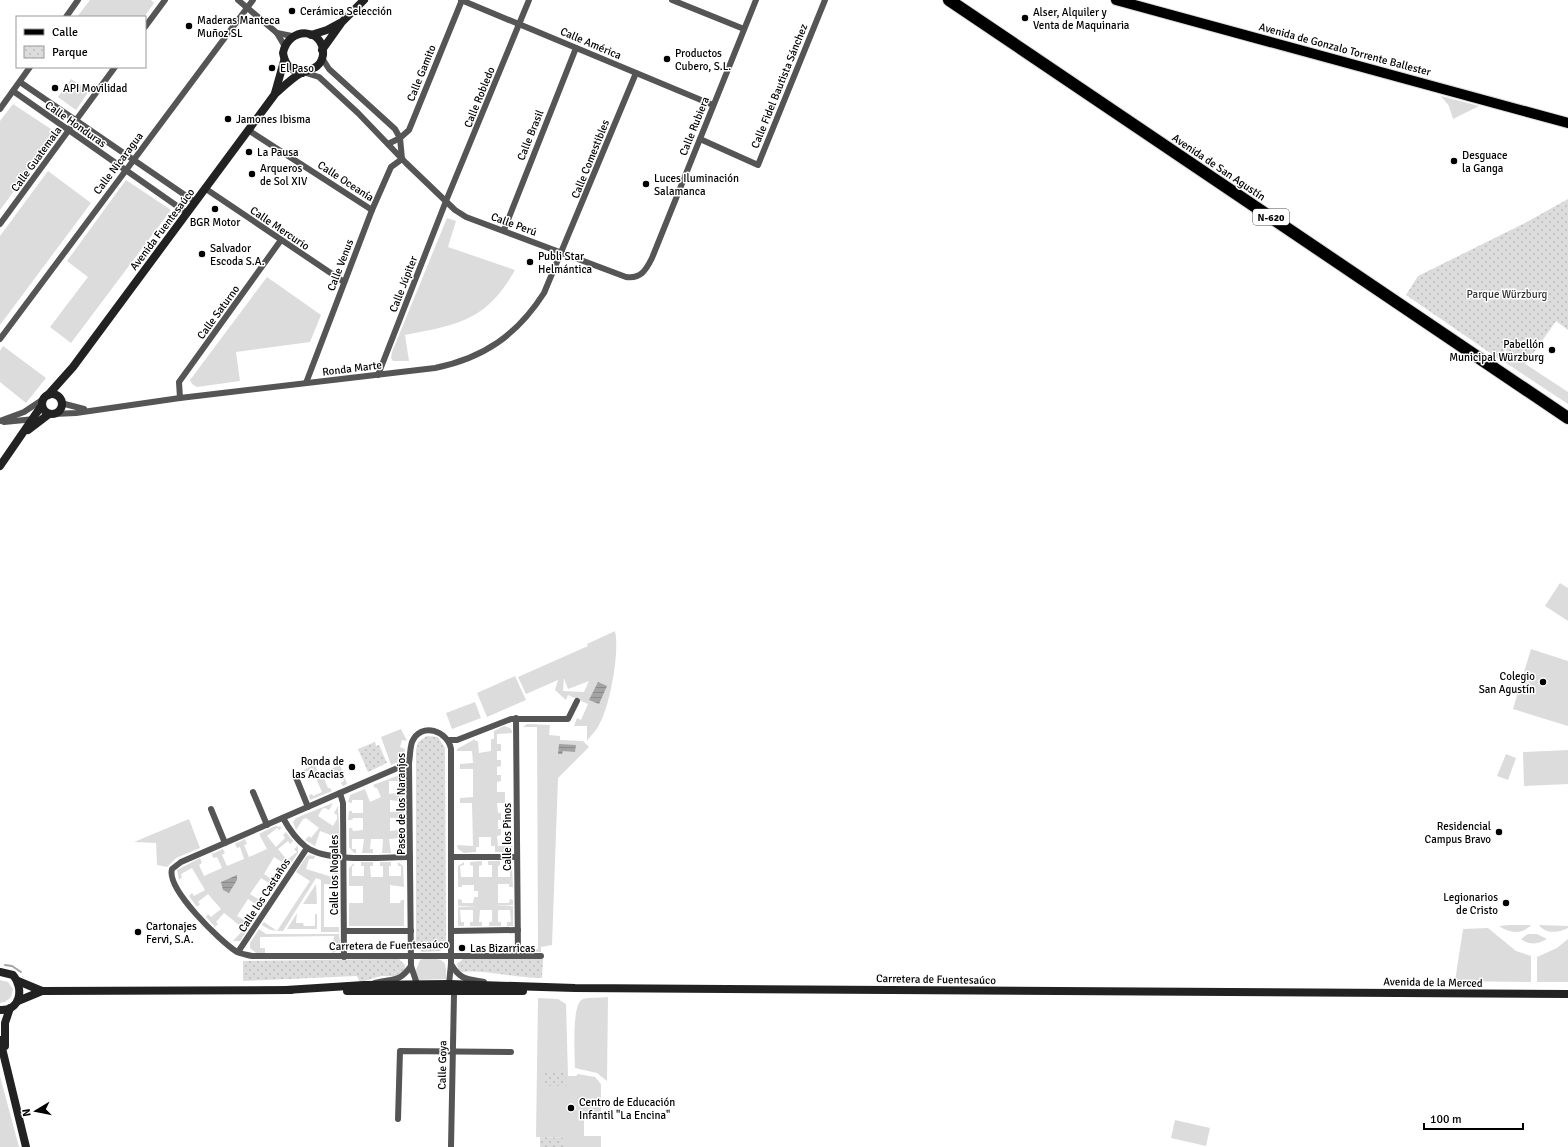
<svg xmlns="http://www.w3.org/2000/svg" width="1568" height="1147" viewBox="0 0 1568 1147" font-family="Signika,sans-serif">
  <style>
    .green { fill: #dcdcdc; fill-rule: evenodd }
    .park { fill: url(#park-dots) }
    .water { fill: url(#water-rules) }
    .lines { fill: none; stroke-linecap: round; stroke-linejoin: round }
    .stream { stroke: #a3a3a3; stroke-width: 2 }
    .primary-casing { stroke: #dbdbdb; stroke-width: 12 }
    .highway-casing { stroke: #dbdbdb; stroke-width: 14 }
    .street { stroke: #555; stroke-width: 6 }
    .secondary { stroke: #222; stroke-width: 8 }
    .primary { stroke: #000; stroke-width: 10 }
    .highway { stroke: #000; stroke-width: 12 }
    .poi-dot { fill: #000; stroke: #fff; stroke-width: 1.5 }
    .labels { text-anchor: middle; stroke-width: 3; stroke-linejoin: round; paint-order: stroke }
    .shield { fill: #fff; stroke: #4c4c4c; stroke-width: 1 }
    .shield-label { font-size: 10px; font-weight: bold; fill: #000 }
    .poi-label { font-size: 11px; fill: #000; stroke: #fff; text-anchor: start }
    .street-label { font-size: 11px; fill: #000; stroke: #fff }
    .park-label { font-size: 11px; fill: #333; stroke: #fff }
  </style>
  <defs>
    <pattern id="park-dots" width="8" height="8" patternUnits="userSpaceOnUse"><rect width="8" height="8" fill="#dcdcdc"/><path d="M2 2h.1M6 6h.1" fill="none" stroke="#bbb" stroke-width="1.8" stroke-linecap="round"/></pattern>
    <pattern id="water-rules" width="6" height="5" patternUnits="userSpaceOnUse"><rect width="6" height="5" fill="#a3a3a3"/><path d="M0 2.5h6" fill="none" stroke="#8b8b8b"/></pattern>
  </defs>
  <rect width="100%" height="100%" fill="#fff"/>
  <g class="green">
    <path d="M90 0H151L154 3 144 17H77Z"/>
    <path d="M71 79 89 91 76 110 58 97Z"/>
    <path d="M1441 96 1479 106 1453 119 1449 106Z"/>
    <path d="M13 104 57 133 0 210V121Z"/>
    <path d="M48 171 91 203 0 325V236Z"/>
    <path d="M126 180 171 210 71 343 50 327 88 277 67 261Z"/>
    <path d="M447 218 456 221 448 247 515 270C487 321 457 325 405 335L409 361H393L391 358 392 352Z"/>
    <path d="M267 277 321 315 310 342 236 352 240 381 197 387 192 384 190 380Z"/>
    <path d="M3 346 46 378 26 403 0 382V351Z"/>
    <path d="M1509 353 1568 392V404L1503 361Z"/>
    <path d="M1560 583 1568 588V621L1545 606Z"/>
    <path d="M615 631C620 651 610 705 600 723 597 730 591 735 587 741V726H574L577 718 581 720 588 704 568 695 566 700 555 690 558 680 526 694 518 677 588 646 587 644ZM564 678 568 689 589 681 584 692 563 691Z"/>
    <path d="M1531 649 1568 661V726L1513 709Z"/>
    <path d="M515 676 526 700 487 717 477 693Z"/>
    <path d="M475 702 481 718 452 729 446 713Z"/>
    <path d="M527 724 550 725 549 735 560 736V740L583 741 589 747 558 778 552 945 541 947V952H524L523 949H538L537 727H523Z"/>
    <path d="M504 726 510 728 512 731V733L497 734V744H501V751H497V760H501V766L497 767V775H501V781L497 782V792H505V803H497L498 813H501V820H498V829H501V835L497 836 498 846H513L509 852H495V846H491V837H479V847H476V852L464 853 458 849 457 845 473 846 472 803H460V798L473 797V769H460V764L473 763 472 751H457V749L475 739V741H478L479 753 491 751V739H494V731Z"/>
    <path d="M401 729 407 741 402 740 400 747 405 749C404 759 400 762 391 765L381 737Z"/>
    <path d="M1568 750V784L1524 786 1523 752Z"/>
    <path d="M1506 754 1516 758 1508 780 1497 776Z"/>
    <path d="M315 764 319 774 340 765 347 784 343 786 341 783 344 781 340 772 324 779 328 788H330L332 791 310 800 309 795 312 794 313 796 322 792 312 769 303 773V775L300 777 298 773Z"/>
    <path d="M397 776 402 778 403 784H400V781H389V794L403 792V802L390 800V812L404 811V820H400V818H390V831L404 829V850L399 853V849H401V838L389 839 391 853H382L383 839H371L370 849H373V853H362L364 839H352V849H356V853H354L349 847V828H352L353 831 363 830V818H353L352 820H348L349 811H352V813H363V800H352V803L348 802 350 795 365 789 370 802 381 797 377 788H375L373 785Z"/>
    <path d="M333 803 329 810 325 808 322 809 318 816 333 826 337 819V815L334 813 338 806 340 846 338 850 331 852 336 840V837L320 831 315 846 305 840 309 836 311 838 319 828 306 818 303 819 296 830 293 822 296 818Z"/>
    <path d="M189 819 200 848 176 858 167 867 157 865 156 843 134 842Z"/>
    <path d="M275 826 282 827 279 830 277 828 267 836 276 847 285 838 283 835 286 832 293 841 290 844 288 841 278 849 287 860 297 852 294 849 298 846V853L287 869 284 867 285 864 274 857 264 874 274 881 277 877 280 880 273 890 270 888 272 885 261 878 250 894 261 901 263 898 267 901 260 910 257 908 258 906 248 899 237 916 247 922 249 919 253 922 240 941H233L244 929 224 913 216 922 218 924 215 927 206 917 208 914 211 917 221 909 208 894 198 902 200 904 197 907 189 896 192 893 194 896 205 890 192 868 181 874 182 877 179 880 177 870 200 858 202 863 199 865 204 876 222 868 217 857 213 858 212 854 223 849 225 853 222 855 227 866 244 859 240 847 237 848 235 844 245 839 247 844 244 845 249 857 267 849 259 834Z"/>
    <path d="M309 855 315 856 314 859H309L306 869 332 877 336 867 329 863 330 861 338 865 339 885 324 884V927H339V932H321V880L316 878 283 931C273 931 269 930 262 925L264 922 277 931 310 881 296 872 306 857Z"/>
    <path d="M482 861V865L479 866V877H492V865H488V861H500V865L498 866V877H510V865H507L506 862 512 866 513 887H509V884H498V903H509L510 899 513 900V905L494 906H513V926H507V922H511L510 910H498V922H501V926H489V922H492V910H480L479 922H482V926H470V922H473V910H460L461 922H464V926H458V907L478 906H458V899L462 900V903H473L474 897H478V891H474V885H462V887H458V866L464 862V865L460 866 461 877H473V866L470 865V862Z"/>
    <path d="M361 862H373V866H370L371 877H383V866H380V862H391V866H389V876H401V866H398V862L403 866 404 887 390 885V903H400L401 900H404V926H349V903H363V886H349V868L354 863V866H352V876H364V866H361Z"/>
    <path d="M316 884 317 904H303Z"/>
    <path d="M297 913 296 923H303L304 926H315V914H317V929H287Z"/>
    <path d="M1509 925H1531C1522 935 1509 933 1499 926Z"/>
    <path d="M1539 925 1568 926V928C1559 933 1545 934 1539 925Z"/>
    <path d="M1488 928 1516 951 1531 956V982L1455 981 1463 929Z"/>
    <path d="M259 929 266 934H339C340 941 342 951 332 953L334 936 260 937V948H265V953H256L250 948V943Z"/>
    <path d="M1528 934H1537L1547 939C1538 944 1530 946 1521 939Z"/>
    <path d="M1568 939V982H1537V957L1557 948Z"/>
    <path d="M423 959C443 959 447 957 446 979L417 980 416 970 420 960Z"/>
    <path d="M0 980 8 982 13 989 11 997 5 1002 0 1003Z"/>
    <path d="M608 997 607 1081 597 1073 575 1068C575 1056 571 1003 583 999 590 997 601 998 608 997Z"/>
    <path d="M538 998 558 999 566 1004 568 1076H576L578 1074 595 1077 601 1084V1118L599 1119 584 1120V1136H601V1147H565V1138L536 1137Z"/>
    <path d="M0 1076 19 1147H0Z"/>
    <path d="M1175 1120 1210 1128 1206 1146 1171 1138Z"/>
  </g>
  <g class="park">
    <path d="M1568 199V330L1556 321 1526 364 1505 350 1499 359 1406 295 1418 276 1525 223Z"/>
    <path d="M427 736 438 737 445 748 446 946 444 949 440 951 422 952 416 945V750L418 742Z"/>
    <path d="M375 742 376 746 379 745 387 763 368 772 358 749Z"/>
    <path d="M399 959 405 965V969L396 976H381L360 982 357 976 243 981V961Z"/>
    <path d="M463 959H543L542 978C514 978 486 969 459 972L457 964Z"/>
    <path d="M543 1073H565L566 1086H544Z"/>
    <path d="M540 1137 565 1138V1147H540Z"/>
  </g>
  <g class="water">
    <path d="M598 682 607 686 599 704 589 700Z"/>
    <path d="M559 744 576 745 575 752 563 751 562 754H558Z"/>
    <path d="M237 875V880L229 893 223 890 221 882Z"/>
  </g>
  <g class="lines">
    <path class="stream" d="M5 965 12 966 21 972"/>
    <g class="primary-casing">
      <path id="primary" d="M1116 0 1568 123"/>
    </g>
    <g class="highway-casing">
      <path id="highway" d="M949 0 1568 418"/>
    </g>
    <g class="street">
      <path d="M238 0 277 33 284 45"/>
      <path d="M461 0 713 105"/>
      <path d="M672 0 744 29"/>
      <path d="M66 17 78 0"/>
      <path d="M145 27 165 0"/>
      <path d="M277 33 292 36"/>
      <path d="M322 58 329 69 395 129 400 138 402 159"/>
      <path d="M306 73 319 77 358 113 406 163 455 210 466 217 626 277C641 279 646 270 652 258L756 0"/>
      <path d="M20 82 195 202"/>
      <path d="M13 91 187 213"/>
      <path d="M0 109 30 67"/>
      <path d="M248 130 372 210"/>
      <path d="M700 139 758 165 825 0"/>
      <path d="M388 144 400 138 409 130 462 0"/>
      <path d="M206 189 344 282"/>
      <path d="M0 224 115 67"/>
      <path d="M504 230 576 48"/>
      <path d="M0 339 253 0"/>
      <path d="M378 375 446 201 529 0"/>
      <path d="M306 383 372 210 391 167 402 159"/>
      <path d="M180 398 179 382 281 240"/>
      <path d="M61 403 84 409"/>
      <path d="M54 414 76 413 180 398 435 368C484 358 517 335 544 293L636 73"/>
      <path d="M0 421 24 412 42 400"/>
      <path d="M4 422 35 419"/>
      <path d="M516 718 518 956"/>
      <path d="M448 740H457L511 719H568L577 701"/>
      <path d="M409 763 181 862 172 869C166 889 220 941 237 952 242 954 247 955 252 956H541"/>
      <path d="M295 775 308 807"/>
      <path d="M253 792 267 825"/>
      <path d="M340 793 343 803 344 957"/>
      <path d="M211 809 225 843"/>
      <path d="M283 818C289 829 296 839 306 847 328 863 383 857 410 857"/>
      <path d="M451 857H517"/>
      <path d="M344 931H411"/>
      <path d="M451 931 518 930"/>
      <path d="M238 952 307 848"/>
      <path d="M451 964C460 980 467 979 484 982"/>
      <path d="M375 983C393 978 399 983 411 966"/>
      <path d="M418 987 411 966 409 763C410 757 410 748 412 742 421 721 448 731 451 749V964L449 984 454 994 451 1147"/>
      <path d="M398 1119 400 1051 511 1052"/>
    </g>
    <g class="secondary">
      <path d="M311 35 327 30 340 23"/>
      <path d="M322 50 342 22 364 0"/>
      <path d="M275 93 284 61"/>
      <circle cx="52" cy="404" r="10"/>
      <path d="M48 395 73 367 275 94C283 87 292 78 301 73 311 69 321 68 323 55 325 28 289 25 283 53 285 64 290 71 302 73"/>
      <path d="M28 430 49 414"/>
      <path d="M0 466 42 405"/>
      <path d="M0 972 13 975C24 988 21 1011 0 1010"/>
      <path d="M18 981 42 991 291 990"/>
      <path d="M286 990 364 985 449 984 575 988 1568 994"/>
      <path d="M347 991H523"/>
      <path d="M18 1001 42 991"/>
      <path d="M0 1040 26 1147"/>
      <path d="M5 1046V1023L10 1008"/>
    </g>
    <use href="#primary" class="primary"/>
    <use href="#highway" class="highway"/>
  </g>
  <g class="poi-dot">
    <circle cx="292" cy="11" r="4"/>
    <circle cx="1025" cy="18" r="4"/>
    <circle cx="189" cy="26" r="4"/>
    <circle cx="667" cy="59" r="4"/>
    <circle cx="272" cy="68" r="4"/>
    <circle cx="55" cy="88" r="4"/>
    <circle cx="228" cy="119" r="4"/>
    <circle cx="249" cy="152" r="4"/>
    <circle cx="1454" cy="161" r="4"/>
    <circle cx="252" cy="174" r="4"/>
    <circle cx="646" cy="184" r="4"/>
    <circle cx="215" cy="209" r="4"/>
    <circle cx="202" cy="254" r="4"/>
    <circle cx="530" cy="262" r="4"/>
    <circle cx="1552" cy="350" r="4"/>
    <circle cx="1543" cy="682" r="4"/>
    <circle cx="352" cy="767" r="4"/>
    <circle cx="1499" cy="832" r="4"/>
    <circle cx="1506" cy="903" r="4"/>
    <circle cx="138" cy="932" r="4"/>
    <circle cx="462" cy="948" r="4"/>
    <circle cx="571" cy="1108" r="4"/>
  </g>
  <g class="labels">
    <rect class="shield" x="1253" y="209" width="36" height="16" rx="3"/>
    <g class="shield-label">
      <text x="1271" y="221">N-620</text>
    </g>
    <g class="poi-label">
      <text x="300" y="15">Cerámica Selección</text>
      <text x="1033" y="16">Alser, Alquiler y<tspan x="1033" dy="13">Venta de Maquinaria</tspan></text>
      <text x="197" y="24">Maderas Manteca<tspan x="197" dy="13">Muñoz SL</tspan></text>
      <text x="675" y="57">Productos<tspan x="675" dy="13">Cubero, S.L.</tspan></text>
      <text x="280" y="72">El Paso</text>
      <text x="63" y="92">API Movilidad</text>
      <text x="236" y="123">Jamones Ibisma</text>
      <text x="257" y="156">La Pausa</text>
      <text x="1462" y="159">Desguace<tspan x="1462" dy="13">la Ganga</tspan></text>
      <text x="260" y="172">Arqueros<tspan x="260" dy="13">de Sol XIV</tspan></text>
      <text x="654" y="182">Luces Iluminación<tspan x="654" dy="13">Salamanca</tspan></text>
      <text x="215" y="226" text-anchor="middle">BGR Motor</text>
      <text x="210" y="252">Salvador<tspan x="210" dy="13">Escoda S.A.</tspan></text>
      <text x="538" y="260">Publi Star<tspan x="538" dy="13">Helmántica</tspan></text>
      <text x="1544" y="348" text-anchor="end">Pabellón<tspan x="1544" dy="13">Municipal Würzburg</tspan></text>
      <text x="1535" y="680" text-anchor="end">Colegio<tspan x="1535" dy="13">San Agustín</tspan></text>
      <text x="344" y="765" text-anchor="end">Ronda de<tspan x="344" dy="13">las Acacias</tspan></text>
      <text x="1491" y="830" text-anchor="end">Residencial<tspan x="1491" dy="13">Campus Bravo</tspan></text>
      <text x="1498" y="901" text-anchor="end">Legionarios<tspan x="1498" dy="13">de Cristo</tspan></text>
      <text x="146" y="930">Cartonajes<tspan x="146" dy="13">Fervi, S.A.</tspan></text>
      <text x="470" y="952">Las Bizarricas</text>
      <text x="579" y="1106">Centro de Educación<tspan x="579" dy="13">Infantil "La Encina"</tspan></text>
    </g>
    <g class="street-label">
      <text transform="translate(591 43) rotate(23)" y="4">Calle América</text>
      <text transform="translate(1345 49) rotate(15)" y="4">Avenida de Gonzalo Torrente Ballester</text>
      <text transform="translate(421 73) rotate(-68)" y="4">Calle Gamito</text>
      <text transform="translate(779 86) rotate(-68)" y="4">Calle Fidel Bautista Sánchez</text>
      <text transform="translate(479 97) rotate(-68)" y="4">Calle Robledo</text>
      <text transform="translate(76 124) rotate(35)" y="4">Calle Honduras</text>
      <text transform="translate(694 126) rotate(-68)" y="4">Calle Rubiera</text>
      <text transform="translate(530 135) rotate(-68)" y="4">Calle Brasil</text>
      <text transform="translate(36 159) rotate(-54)" y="4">Calle Guatemala</text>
      <text transform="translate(590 159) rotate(-68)" y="4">Calle Comestibles</text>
      <text transform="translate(118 163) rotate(-53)" y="4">Calle Nicaragua</text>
      <text transform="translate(1219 167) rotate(34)" y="4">Avenida de San Agustín</text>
      <text transform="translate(346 181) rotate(33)" y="4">Calle Oceanía</text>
      <text transform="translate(514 224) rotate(20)" y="4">Calle Perú</text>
      <text transform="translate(280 228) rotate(34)" y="4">Calle Mercurio</text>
      <text transform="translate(162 229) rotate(-53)" y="4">Avenida Fuentesaúco</text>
      <text transform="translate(340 265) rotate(-69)" y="4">Calle Venus</text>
      <text transform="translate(403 284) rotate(-69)" y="4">Calle Júpiter</text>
      <text transform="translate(218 312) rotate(-54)" y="4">Calle Saturno</text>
      <text transform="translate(352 368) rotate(-7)" y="4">Ronda Marte</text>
      <text transform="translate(401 804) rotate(-90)" y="4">Paseo de los Naranjos</text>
      <text transform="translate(507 837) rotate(-90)" y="4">Calle los Pinos</text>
      <text transform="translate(334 875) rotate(-90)" y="4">Calle los Nogales</text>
      <text transform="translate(264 895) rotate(-57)" y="4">Calle los Castaños</text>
      <text transform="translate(389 945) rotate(-1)" y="4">Carretera de Fuentesaúco</text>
      <text transform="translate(936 979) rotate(1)" y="4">Carretera de Fuentesaúco</text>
      <text transform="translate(1433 982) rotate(1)" y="4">Avenida de la Merced</text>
      <text transform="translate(442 1065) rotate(-89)" y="4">Calle Goya</text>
    </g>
    <g class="park-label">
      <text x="1507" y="298">Parque Würzburg</text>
    </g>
  </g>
  <rect x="16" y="16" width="130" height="52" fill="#ffffff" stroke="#999999"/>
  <rect x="24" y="29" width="20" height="6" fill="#000000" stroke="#999999"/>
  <text x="52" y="36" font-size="12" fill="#000000">Calle</text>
  <rect x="24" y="46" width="20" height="12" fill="url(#park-dots)" stroke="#999999"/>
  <text x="52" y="56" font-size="12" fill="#000000">Parque</text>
  <g transform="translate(36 1111) rotate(260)" stroke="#ffffff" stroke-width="3" paint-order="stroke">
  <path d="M0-3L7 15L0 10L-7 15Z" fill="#000000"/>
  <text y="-6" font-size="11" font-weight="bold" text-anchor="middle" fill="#000000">N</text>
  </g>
  <path d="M1424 1123v6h99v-6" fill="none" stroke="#000000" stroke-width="2"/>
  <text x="1430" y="1123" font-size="12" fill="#000000" stroke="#ffffff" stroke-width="3" paint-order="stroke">100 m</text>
</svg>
